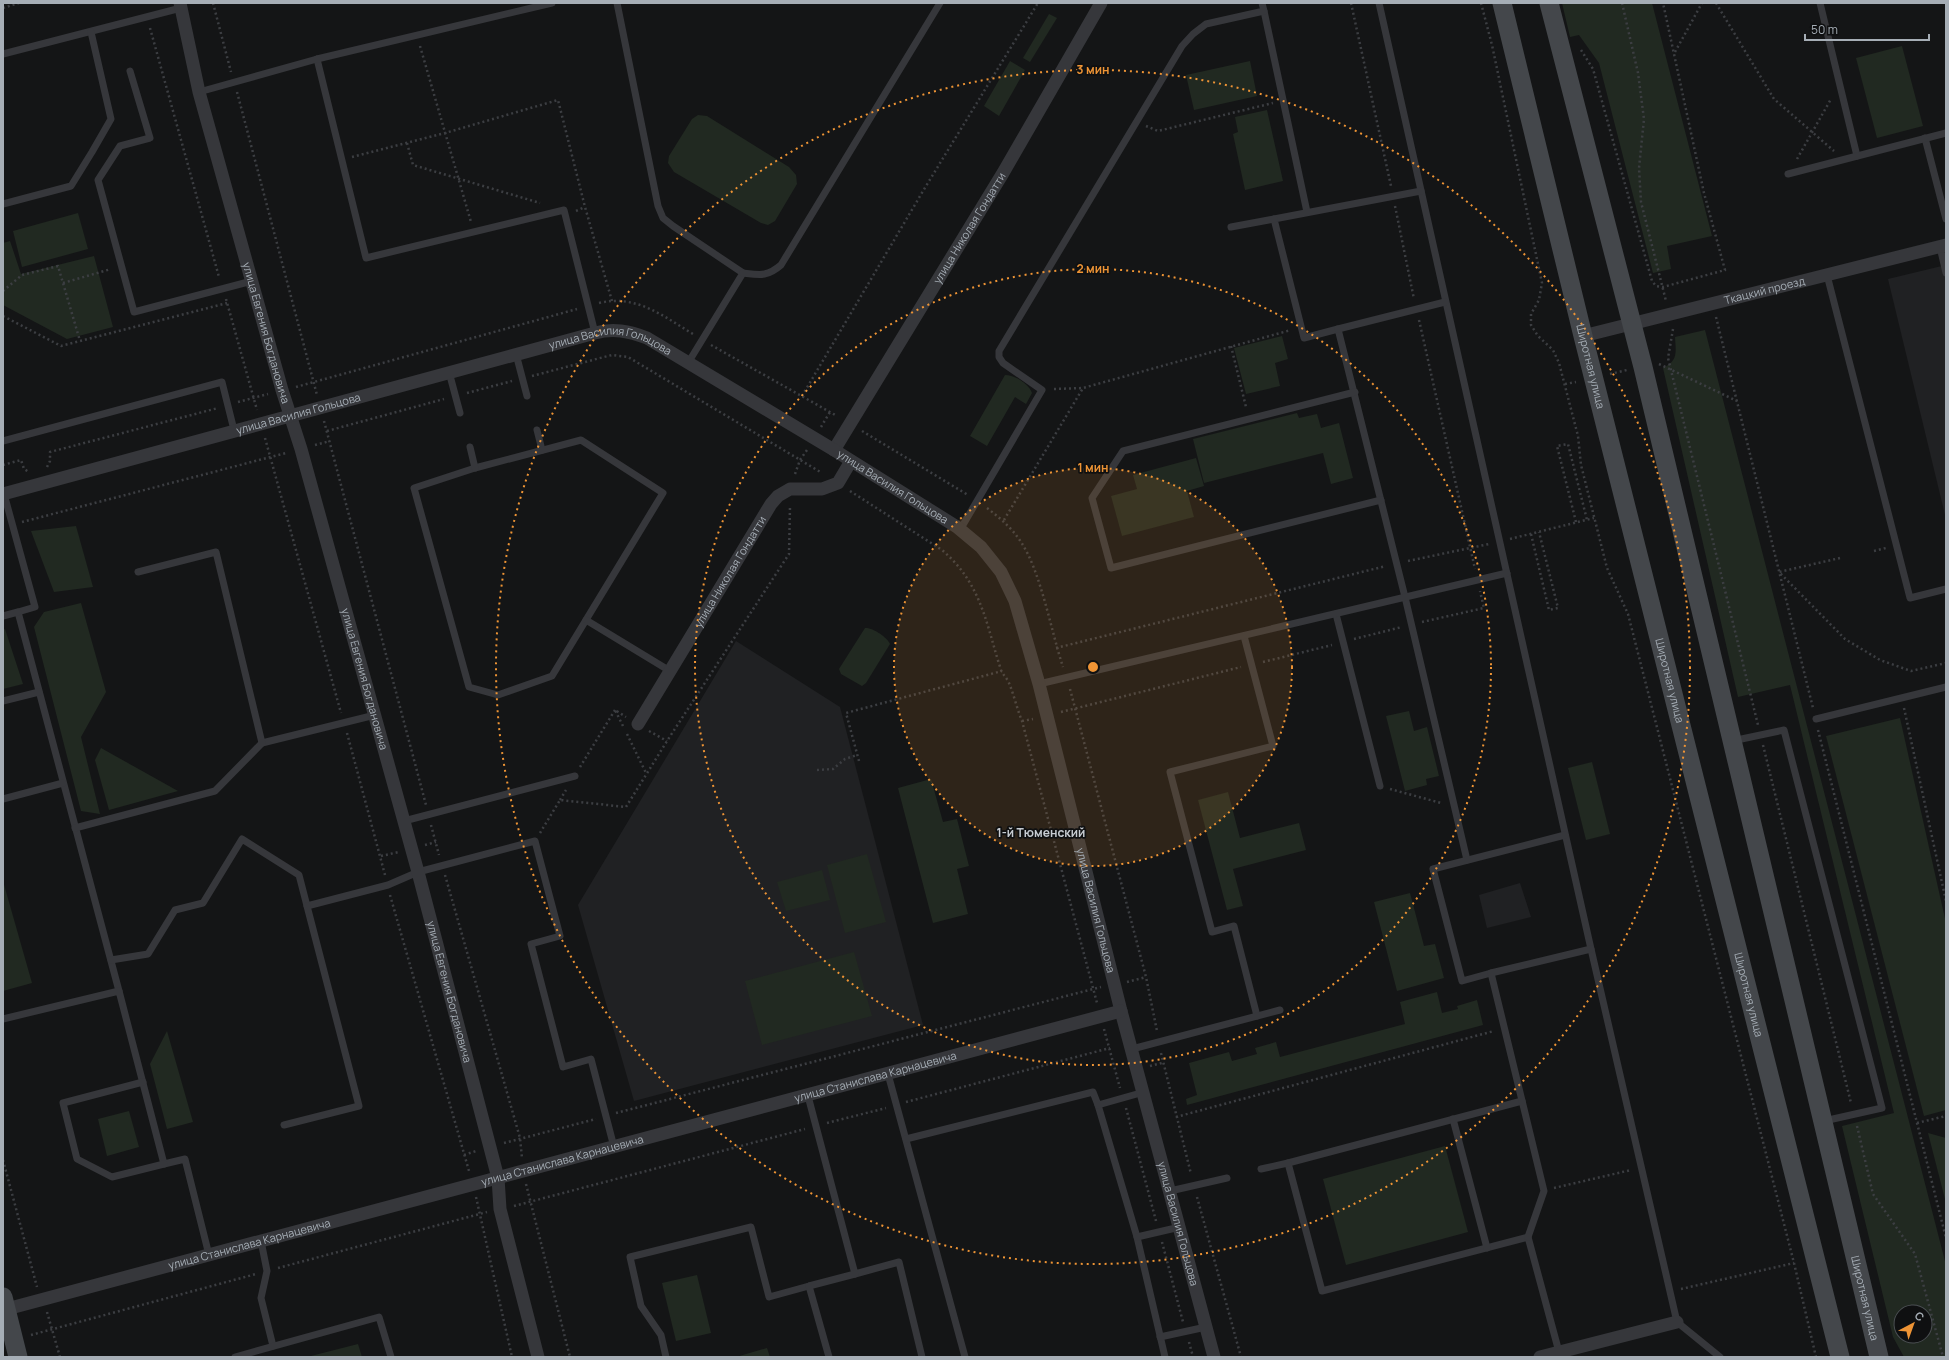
<svg xmlns="http://www.w3.org/2000/svg" width="1949" height="1360" viewBox="0 0 1949 1360" font-family="Manrope,sans-serif">
  <style>
    .built { fill: #202123 }
    .green { fill: #212921; fill-rule: evenodd }
    .lines { fill: none; stroke-linecap: round; stroke-linejoin: round }
    .path { stroke: #3c3e42; stroke-width: 2.5; stroke-dasharray: 2 3; stroke-linecap: butt }
    .lane { stroke: #36373b; stroke-width: 7 }
    .street { stroke: #36373b; stroke-width: 13 }
    .secondary { stroke: #44474b; stroke-width: 19 }
    .ring { fill: none; stroke: #ee9435; stroke-width: 2; stroke-dasharray: 2 4 }
    .labels { text-anchor: middle; stroke-width: 3.5; stroke-linejoin: round; paint-order: stroke }
    .street-label { font-size: 11px; fill: #a6aeb6; stroke: #0f1011 }
    .neighbourhood-label { font-size: 12px; font-weight: bold; fill: #c7ccd2; stroke: #0f1011 }
    .centre { fill: #ee9435; stroke: #0f1011; stroke-width: 2 }
    .ring-label { font-size: 12px; text-anchor: middle; font-weight: bold; fill: #ee9435; stroke: #0f1011; stroke-width: 3.5; stroke-linejoin: round; paint-order: stroke }
  </style>
  <rect width="100%" height="100%" fill="#141516"/>
  <g class="built">
    <path d="M1946 265V519L1888 279Z"/>
    <path d="M736 641 840 707 923 1025 634 1101 578 905Z"/>
    <path d="M1520 883 1531 917 1487 928 1479 895Z"/>
  </g>
  <g class="green">
    <path d="M1562 3H1652L1712 236 1667 246 1671 269 1653 273 1599 63 1579 35 1570 37Z"/>
    <path d="M1049 14 1057 18 1030 62 1023 58Z"/>
    <path d="M1902 46 1923 126 1877 138 1856 58Z"/>
    <path d="M1010 61 1025 70 999 116 984 106Z"/>
    <path d="M1250 61 1257 96 1194 110 1186 75Z"/>
    <path d="M1267 110 1283 181 1245 190 1233 134 1238 132 1235 117Z"/>
    <path d="M698 115 707 116 789 167 796 175 797 184 775 221 768 225 761 223 674 172 668 163 669 156 692 119Z"/>
    <path d="M78 213 88 249 22 267 13 231Z"/>
    <path d="M10 241 21 274 94 256 113 327 67 339 3 305V243Z"/>
    <path d="M1705 330 1946 1265V1357H1904L1893 1337 1842 1126 1894 1113 1790 685 1738 697 1663 368C1678 361 1676 353 1675 337ZM1901 1312H1925V1336H1901Z"/>
    <path d="M1282 336 1288 359 1275 363 1280 386 1246 394 1234 348Z"/>
    <path d="M1005 375C1015 375 1029 384 1032 393L1026 404 1015 397 987 446 970 436Z"/>
    <path d="M1297 413 1299 418 1317 414 1321 428 1339 423 1353 478 1331 484 1323 453 1204 483 1193 439Z"/>
    <path d="M1196 458 1204 486 1187 491 1194 517 1122 536 1111 496 1137 489 1133 475Z"/>
    <path d="M76 526 93 587 54 592 31 531Z"/>
    <path d="M81 603 106 692 81 737 100 814 81 811 34 627 44 612Z"/>
    <path d="M865 628C872 627 887 637 890 644L866 683 862 686 841 674 839 669Z"/>
    <path d="M5 629 23 684 3 689V630Z"/>
    <path d="M1409 711 1414 731 1427 727 1439 776 1426 779 1427 785 1405 791 1386 716Z"/>
    <path d="M1900 718 1946 923V1110L1924 1116 1826 736Z"/>
    <path d="M101 748 178 791 109 810 95 760Z"/>
    <path d="M1592 762 1610 834 1586 840 1568 768Z"/>
    <path d="M931 779 943 822 957 819 969 866 957 869 968 914 933 923 898 788Z"/>
    <path d="M1228 792 1240 838 1299 823 1306 850 1233 869 1243 906 1227 910 1198 800Z"/>
    <path d="M867 854 886 922 845 933 827 865Z"/>
    <path d="M822 870 830 900 786 911 777 882Z"/>
    <path d="M3 881 32 983 3 991Z"/>
    <path d="M1410 893 1424 946 1435 944 1444 978 1397 991 1374 902Z"/>
    <path d="M854 952 872 1016 762 1045 745 981Z"/>
    <path d="M1437 992 1442 1013 1458 1009 1457 1006 1477 1000 1483 1025 1187 1105 1186 1099 1197 1095 1189 1063 1229 1052 1232 1061 1257 1054 1255 1048 1276 1042 1280 1057 1405 1024 1400 1002Z"/>
    <path d="M167 1031 193 1122 167 1129 150 1064Z"/>
    <path d="M129 1111 139 1147 107 1156 98 1119Z"/>
    <path d="M1928 1133 1946 1138V1203Z"/>
    <path d="M1445 1146 1468 1232 1346 1265 1323 1179Z"/>
    <path d="M697 1275 711 1333 676 1341 662 1283Z"/>
    <path d="M358 1344 362 1357H307Z"/>
    <path d="M767 1348 770 1357H736Z"/>
  </g>
  <g class="lines">
    <g class="path">
      <path d="M213 3 231 72"/>
      <path d="M1351 3 1391 186"/>
      <path d="M1481 3 1492 45 1542 283 1539 300 1531 314V325L1538 336 1553 350 1559 363 1578 436 1581 465 1607 568 1628 614 1794 1263 1816 1357"/>
      <path d="M1622 3 1638 73 1644 119 1639 168 1641 202 1666 301"/>
      <path d="M1716 3 1774 99 1834 151"/>
      <path d="M3 8 19 3"/>
      <path d="M150 28 219 277"/>
      <path d="M420 46 471 222"/>
      <path d="M1581 50 1593 69 1652 281 1656 286 1663 287 1725 270 1704 193 1663 3"/>
      <path d="M1675 52 1702 3"/>
      <path d="M237 92 317 395"/>
      <path d="M1146 126 1158 131 1273 103"/>
      <path d="M407 143 413 165 540 203"/>
      <path d="M352 157 445 133 558 100 585 207 612 301"/>
      <path d="M1797 159 1831 99"/>
      <path d="M1395 206 1414 299"/>
      <path d="M576 211 585 207"/>
      <path d="M63 283 111 269"/>
      <path d="M3 291 22 275 58 266 80 341"/>
      <path d="M226 299 257 410"/>
      <path d="M599 303C636 294 663 316 693 334"/>
      <path d="M3 316 61 346 227 303"/>
      <path d="M1716 317 1813 708"/>
      <path d="M1419 320 1475 569"/>
      <path d="M1673 329 1668 358 1758 725"/>
      <path d="M711 345 837 416"/>
      <path d="M1231 346 1246 407"/>
      <path d="M1659 364 1737 401"/>
      <path d="M1610 374 1627 370"/>
      <path d="M532 376 604 357 612 355 628 357 822 473"/>
      <path d="M1565 384 1576 382"/>
      <path d="M296 387 577 309"/>
      <path d="M1054 389 1083 388 1291 330"/>
      <path d="M467 393 512 381"/>
      <path d="M802 396 926 186 1038 3"/>
      <path d="M238 402 268 394"/>
      <path d="M324 421 426 805"/>
      <path d="M821 427 830 412"/>
      <path d="M327 431 444 399"/>
      <path d="M862 431 968 495"/>
      <path d="M265 438 341 713"/>
      <path d="M315 445 330 441"/>
      <path d="M3 465 21 460 24 469 29 472"/>
      <path d="M47 467 50 461V452L218 408"/>
      <path d="M795 474 800 460 807 450"/>
      <path d="M850 491 942 550C982 584 986 624 1001 670 1003 675 1007 678 1009 683 1014 695 1017 709 1022 721L1097 1003"/>
      <path d="M987 508C1000 518 1012 528 1021 542 1041 572 1051 631 1063 667"/>
      <path d="M1004 520 1083 388"/>
      <path d="M22 522 286 453"/>
      <path d="M1576 522 1557 446 1568 444 1587 520"/>
      <path d="M1531 534 1549 610 1558 608 1539 532"/>
      <path d="M1510 539 1594 518"/>
      <path d="M1874 551 1886 548"/>
      <path d="M1840 558 1779 572 1845 639 1880 660 1911 671 1946 663"/>
      <path d="M1408 561 1489 544"/>
      <path d="M1422 622 1484 608 1480 591"/>
      <path d="M1354 639 1402 627"/>
      <path d="M1056 648 1386 566"/>
      <path d="M1263 662 1332 645"/>
      <path d="M1070 689 1146 977 1157 1031"/>
      <path d="M1904 708 1946 901"/>
      <path d="M1061 712 1241 667"/>
      <path d="M1022 721 1033 719"/>
      <path d="M623 726 615 710 626 717"/>
      <path d="M1818 730 1946 1238"/>
      <path d="M649 731 667 741"/>
      <path d="M347 733 385 875"/>
      <path d="M627 734 646 773"/>
      <path d="M1763 745 1851 1103"/>
      <path d="M859 761 846 713 1002 671"/>
      <path d="M580 767 615 710"/>
      <path d="M817 770 833 769 845 759 857 755"/>
      <path d="M1390 789 1441 803"/>
      <path d="M560 800 566 790"/>
      <path d="M431 825 439 855"/>
      <path d="M540 833 560 800 626 807 667 741 789 554 790 506"/>
      <path d="M425 845 436 842"/>
      <path d="M381 856 399 852"/>
      <path d="M445 875 520 1138 522 1158"/>
      <path d="M390 895 469 1171"/>
      <path d="M1127 982 1146 977"/>
      <path d="M1104 1029 1120 1088"/>
      <path d="M1161 1053 1191 1174"/>
      <path d="M1150 1066 1162 1063"/>
      <path d="M906 1102 1110 1048"/>
      <path d="M1126 1108 1156 1221"/>
      <path d="M616 1113 1101 987"/>
      <path d="M1176 1117 1494 1031"/>
      <path d="M827 1123 886 1108"/>
      <path d="M1917 1123 1946 1116"/>
      <path d="M1857 1126 1873 1194 1915 1254 1943 1357"/>
      <path d="M504 1143 596 1119"/>
      <path d="M464 1155 476 1151"/>
      <path d="M3 1160 37 1287"/>
      <path d="M526 1184 570 1357"/>
      <path d="M1554 1188 1631 1170"/>
      <path d="M476 1197 512 1357"/>
      <path d="M1197 1197 1241 1357"/>
      <path d="M514 1206 805 1129"/>
      <path d="M1162 1242 1183 1322"/>
      <path d="M278 1268 487 1212"/>
      <path d="M1681 1289 1794 1263"/>
      <path d="M47 1312 60 1357"/>
      <path d="M31 1335 256 1274"/>
      <path d="M1189 1342 1193 1357"/>
    </g>
    <g class="lane">
      <path d="M617 3 658 206 663 218 673 226 743 273 688 363"/>
      <path d="M1379 3 1591 949 1677 1322 1720 1357"/>
      <path d="M1820 3 1857 156"/>
      <path d="M1264 11 1307 212"/>
      <path d="M3 54 181 8"/>
      <path d="M317 59 366 258 564 210 595 333"/>
      <path d="M130 71 150 138 120 146 98 180 134 312 252 281"/>
      <path d="M199 92 317 59 552 3"/>
      <path d="M1925 138 1946 219"/>
      <path d="M1788 174 1946 133"/>
      <path d="M1421 191 1274 219 1304 338 1338 329 1405 597 1467 860"/>
      <path d="M3 204 71 186 92 152 111 119 91 32"/>
      <path d="M1231 227 1274 219"/>
      <path d="M1940 247 1946 273"/>
      <path d="M743 273C760 275 767 277 781 265L940 3"/>
      <path d="M1827 275 1910 598 1946 589"/>
      <path d="M1338 329 1445 302"/>
      <path d="M516 354 527 396"/>
      <path d="M449 372 460 413"/>
      <path d="M1355 392 1123 451 1092 498 1111 568 1381 500"/>
      <path d="M537 430 542 450"/>
      <path d="M581 440 663 493 552 676 498 695 469 687 414 488 475 468Z"/>
      <path d="M3 441 222 382 234 430"/>
      <path d="M470 447 475 468"/>
      <path d="M4 494 35 607 18 612 119 991"/>
      <path d="M960 530 1042 390 1003 363 999 357V351L1182 46 1193 34 1206 24 1264 11 1262 3"/>
      <path d="M138 572 216 552 262 743 375 715"/>
      <path d="M1336 614 1380 786"/>
      <path d="M3 616 18 612"/>
      <path d="M586 620 670 671"/>
      <path d="M1244 636 1273 746 1170 772 1212 932 1234 926 1257 1016"/>
      <path d="M1039 684 1507 573"/>
      <path d="M3 701 39 692"/>
      <path d="M1816 719 1946 687"/>
      <path d="M1732 741 1784 730 1882 1108 1824 1121"/>
      <path d="M3 799 63 783"/>
      <path d="M404 821 575 776"/>
      <path d="M75 828 215 791 262 743"/>
      <path d="M111 960 148 954 175 910 203 903 242 839 299 875 307 906 388 885 418 872 535 841 560 936 531 944 563 1067 591 1059 614 1147"/>
      <path d="M1491 973 1462 981 1433 869 1565 835"/>
      <path d="M3 1019 119 991 164 1164 185 1159 209 1255"/>
      <path d="M1132 1049 1280 1010"/>
      <path d="M888 1074 965 1357"/>
      <path d="M143 1082 63 1103 77 1159 112 1177 164 1164"/>
      <path d="M808 1096 855 1274 899 1262 922 1357"/>
      <path d="M1522 1101 1288 1163 1322 1291 1528 1237 1559 1352"/>
      <path d="M1098 1105 1137 1237 1165 1357"/>
      <path d="M1453 1119 1487 1248"/>
      <path d="M284 1125 359 1106 307 906"/>
      <path d="M906 1139 1093 1092 1098 1105 1144 1092"/>
      <path d="M1261 1169 1288 1163"/>
      <path d="M1170 1191 1227 1178"/>
      <path d="M1137 1237 1180 1227"/>
      <path d="M1528 1237 1544 1191 1491 973 1591 949"/>
      <path d="M261 1241 267 1271 261 1298 273 1346"/>
      <path d="M1160 1337 1206 1327"/>
      <path d="M235 1357 379 1317 391 1357"/>
      <path d="M666 1357 661 1335 641 1306 630 1257 751 1227 769 1297 809 1286"/>
      <path d="M829 1357 809 1286 855 1274"/>
    </g>
    <g class="street">
      <path id="s1" d="M180 3 199 92 282 390 301 449 418 872 498 1178 500 1209 538 1357"/>
      <path id="s2" d="M1583 336 1946 245"/>
      <path id="s3" d="M834 450 1003 173 1101 3"/>
      <path id="s4" d="M3 494 595 333C613 328 629 331 647 338L834 450 957 527 981 547 1001 572 1015 601 1039 684 1121 1011 1214 1357"/>
      <path id="s5" d="M638 724 771 504 778 496 790 489H822L838 483 851 461"/>
      <path id="s6" d="M3 1310 1121 1011"/>
      <path d="M1540 1357 1677 1322"/>
    </g>
    <g class="secondary">
      <path id="s7" d="M1502 3 1583 336 1840 1357"/>
      <path id="s8" d="M1549 3 1643 367 1879 1357"/>
      <path d="M3 1297 18 1357"/>
    </g>
  </g>
  <circle cx="1093" cy="667" r="199" fill="#ee9435" fill-opacity=".12"/>
  <g class="ring">
    <circle cx="1093" cy="667" r="199"/>
    <circle cx="1093" cy="667" r="398"/>
    <circle cx="1093" cy="667" r="597"/>
  </g>
  <g class="labels">
    <g class="street-label">
      <text dy="4" stroke="none"><textPath href="#s3" startOffset="260">улица Николая Гондатти</textPath></text>
      <text dy="4" stroke="none"><textPath href="#s2" startOffset="187">Ткацкий проезд</textPath></text>
      <text dy="4" stroke="none"><textPath href="#s1" startOffset="341">улица Евгения Богдановича</textPath></text>
      <text dy="4" stroke="none"><textPath href="#s4" startOffset="630">улица Василия Гольцова</textPath></text>
      <text dy="4" stroke="none"><textPath href="#s7" startOffset="374">Широтная улица</textPath></text>
      <text dy="4" stroke="none"><textPath href="#s4" startOffset="306">улица Василия Гольцова</textPath></text>
      <text dy="4" stroke="none"><textPath href="#s4" startOffset="954">улица Василия Гольцова</textPath></text>
      <text dy="4" stroke="none"><textPath href="#s5" startOffset="178">улица Николая Гондатти</textPath></text>
      <text dy="4" stroke="none"><textPath href="#s1" startOffset="701">улица Евгения Богдановича</textPath></text>
      <text dy="4" stroke="none"><textPath href="#s7" startOffset="698">Широтная улица</textPath></text>
      <text dy="4" stroke="none"><textPath href="#s4" startOffset="1445">улица Василия Гольцова</textPath></text>
      <text dy="4" stroke="none"><textPath href="#s1" startOffset="1025">улица Евгения Богдановича</textPath></text>
      <text dy="4" stroke="none"><textPath href="#s7" startOffset="1022">Широтная улица</textPath></text>
      <text dy="4" stroke="none"><textPath href="#s6" startOffset="903">улица Станислава Карнацевича</textPath></text>
      <text dy="4" stroke="none"><textPath href="#s6" startOffset="579">улица Станислава Карнацевича</textPath></text>
      <text dy="4" stroke="none"><textPath href="#s4" startOffset="1769">улица Василия Гольцова</textPath></text>
      <text dy="4" stroke="none"><textPath href="#s6" startOffset="255">улица Станислава Карнацевича</textPath></text>
      <text dy="4" stroke="none"><textPath href="#s8" startOffset="1333">Широтная улица</textPath></text>
    </g>
    <g class="neighbourhood-label">
      <text x="1041" y="837">1-й Тюменский</text>
    </g>
  </g>
  <circle cx="1093" cy="667" r="6" class="centre"/>
  <g class="ring-label">
    <text x="1093" y="74">3 мин</text>
    <text x="1093" y="273">2 мин</text>
    <text x="1093" y="472">1 мин</text>
  </g>
  <rect width="1949" height="1360" fill="none" stroke="#a6aeb6" stroke-width="8"/>
  <g transform="translate(1913 1324) rotate(41)"><circle r="19" fill="#0f1011" stroke="#4b4f53"/>
  <path d="M0-3L7 15L0 10L-7 15Z" fill="#ee9435"/>
  <text y="-6" font-size="11" font-weight="bold" text-anchor="middle" fill="#a6aeb6">С</text>
  </g>
  <path d="M1805 34v6h124v-6" fill="none" stroke="#a6aeb6" stroke-width="2"/>
  <text x="1811" y="34" font-size="12" fill="#a6aeb6" stroke="#0f1011" stroke-width="3" paint-order="stroke">50 m</text>
</svg>
